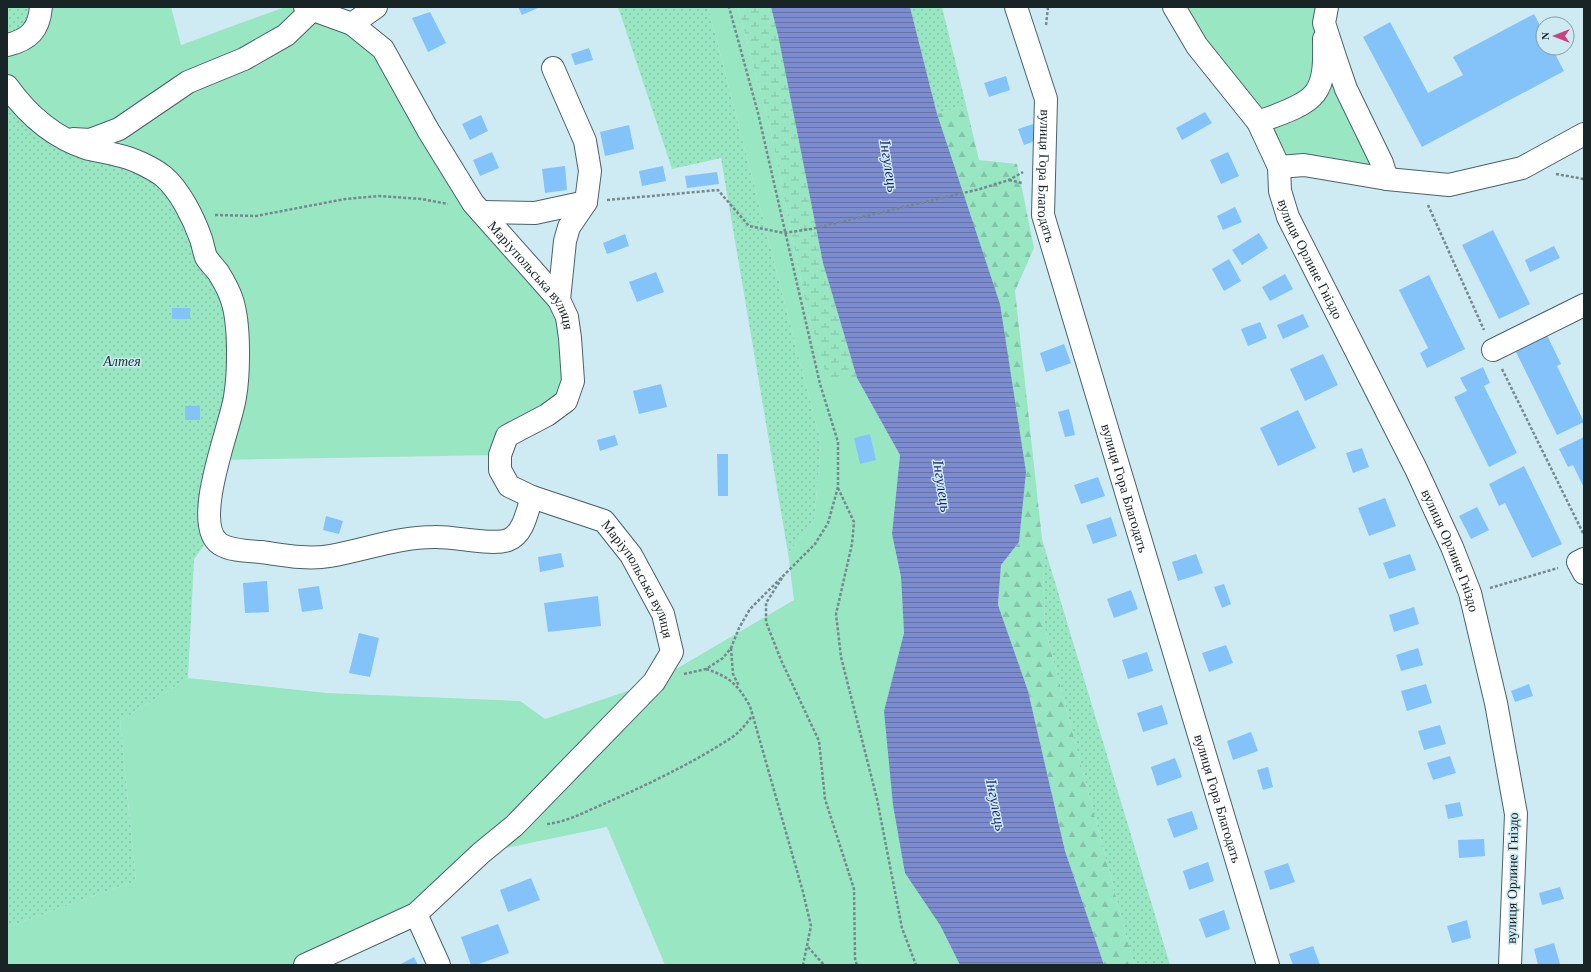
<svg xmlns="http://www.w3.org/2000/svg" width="1591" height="972" viewBox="0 0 1591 972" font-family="'Times New Roman',serif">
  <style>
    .grass { fill: #99e6c3 }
    .forest { fill: url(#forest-firs) }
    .wetland { fill: url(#wetland-marsh) }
    .park { fill: url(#park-dots) }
    .water { fill: url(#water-rules) }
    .building { fill: #84c3fa }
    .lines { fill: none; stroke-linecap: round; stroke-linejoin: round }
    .minor-casing { stroke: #49626a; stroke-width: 24 }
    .path { stroke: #74888e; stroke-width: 2.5; stroke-dasharray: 3 2; stroke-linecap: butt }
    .minor { stroke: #fff; stroke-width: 22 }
    .labels { text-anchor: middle; stroke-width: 3; stroke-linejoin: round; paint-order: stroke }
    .street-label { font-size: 14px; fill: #192427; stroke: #ceeaf3 }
    .park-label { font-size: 14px; font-style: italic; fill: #103828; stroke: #ceeaf3 }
    .water-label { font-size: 15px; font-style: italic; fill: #1b1e6d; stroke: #ceeaf3 }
  </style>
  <defs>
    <pattern id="forest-firs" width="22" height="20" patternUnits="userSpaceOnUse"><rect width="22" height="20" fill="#99e6c3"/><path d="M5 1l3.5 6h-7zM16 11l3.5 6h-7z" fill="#83c5a8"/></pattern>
    <pattern id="wetland-marsh" width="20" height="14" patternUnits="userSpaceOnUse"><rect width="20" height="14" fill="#99e6c3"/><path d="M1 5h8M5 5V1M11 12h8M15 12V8" fill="none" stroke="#83c5a8"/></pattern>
    <pattern id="park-dots" width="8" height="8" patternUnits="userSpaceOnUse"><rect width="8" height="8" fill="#99e6c3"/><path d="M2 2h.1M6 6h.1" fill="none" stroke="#83c5a8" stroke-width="1.8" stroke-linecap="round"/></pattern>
    <pattern id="water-rules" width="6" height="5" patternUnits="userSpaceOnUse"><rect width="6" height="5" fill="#7c8ccf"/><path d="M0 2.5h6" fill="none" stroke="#6572a8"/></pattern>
  </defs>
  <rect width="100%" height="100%" fill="#ceeaf3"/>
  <g class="grass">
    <path d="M34 7H171L181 45 285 7H305L352 24 428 130 559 300 573 381 500 455 217 460 86 148 7 86V42Z"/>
    <path d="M708 7H738L770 127 806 305 827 377 857 378 900 455 892 534 901 577 904 633 884 711 940 925 960 965H665L607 827 481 853 416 914 305 965H7V927L136 881 120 721 188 678 326 693 520 701 545 719 654 682 794 600 788 553 814 522 821 443Z"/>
    <path d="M1174 7H1327L1387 179 1279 167Z"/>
  </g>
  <path class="forest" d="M966 105 979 160 1017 164 1034 248 1015 291 1042 539 1045 628 1134 965H1104L1065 851 1028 691 998 605 1001 565 1019 542 937 114Z"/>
  <path class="wetland" d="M738 7H771L778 35 823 263 857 378H827L806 305 770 127Z"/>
  <g class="park">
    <path d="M7 7H34L30 25 7 42Z"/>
    <path d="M618 7H708L821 443 814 522 788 553 721 158 672 169Z"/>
    <path d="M910 7H942L966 105 937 114Z"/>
    <path d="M7 86 21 105 162 176 236 319 212 534 194 559 188 678 120 721 136 881 7 927Z"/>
    <path d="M1042 539 1170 965H1134L1045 628Z"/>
  </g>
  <path class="water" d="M771 7H910L937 114 1000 304 1026 472 1019 542 1001 565 998 605 1028 691 1065 851 1104 965H960L940 925 905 873 893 805 884 711 904 633 901 577 892 534 900 455 857 378 823 263 778 35Z"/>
  <g class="building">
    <path d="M518 7H540L522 15Z"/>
    <path d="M430 12 446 43 428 52 412 18Z"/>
    <path d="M1534 14 1543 31V48H1552L1564 71 1422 147 1363 37 1390 22 1428 93 1463 75 1453 57Z"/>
    <path d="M589 48 593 60 575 65 571 54Z"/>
    <path d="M1006 76 1010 90 989 97 984 83Z"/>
    <path d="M1205 112 1212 123 1182 140 1176 128Z"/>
    <path d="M481 115 488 131 470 140 462 124Z"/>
    <path d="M1033 124 1038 140 1024 145 1018 129Z"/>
    <path d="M629 125 634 149 605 156 600 132Z"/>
    <path d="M492 152 499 168 480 176 473 160Z"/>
    <path d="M1228 152 1239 176 1221 184 1210 160Z"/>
    <path d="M565 166 567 190 545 193 542 169Z"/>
    <path d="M663 166 666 181 642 186 639 171Z"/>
    <path d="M717 172 719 184 687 188 685 176Z"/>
    <path d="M1235 207 1242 222 1223 230 1217 216Z"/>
    <path d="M1493 230 1530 304 1499 319 1462 245Z"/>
    <path d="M1259 233 1268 248 1242 265 1232 250Z"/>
    <path d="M625 234 629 246 607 254 603 243Z"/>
    <path d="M1554 246 1560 258 1530 272 1525 260Z"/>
    <path d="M1229 259 1241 281 1224 291 1212 269Z"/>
    <path d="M656 272 664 292 637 302 629 282Z"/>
    <path d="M1285 274 1293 289 1270 301 1262 287Z"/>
    <path d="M1429 275 1465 349 1427 368 1420 353 1428 348 1399 290Z"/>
    <rect x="172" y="308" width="18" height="11"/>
    <path d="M1303 314 1309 327 1283 339 1277 325Z"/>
    <path d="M1260 322 1267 338 1248 346 1241 329Z"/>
    <path d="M1546 333 1561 364 1557 366 1584 422 1557 435 1514 348Z"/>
    <path d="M1064 344 1071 363 1046 372 1040 353Z"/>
    <path d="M1323 354 1338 385 1305 401 1290 369Z"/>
    <path d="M1483 367 1490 383 1484 386 1517 453 1489 467 1454 397 1467 391 1460 378Z"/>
    <path d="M661 384 667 407 639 414 633 391Z"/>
    <rect x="185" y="406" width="15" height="14"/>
    <path d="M1069 409 1075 435 1065 437 1058 412Z"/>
    <path d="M1298 410 1316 448 1278 466 1260 428Z"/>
    <path d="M870 434 876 460 860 464 854 438Z"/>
    <path d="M615 435 618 445 600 451 597 440Z"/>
    <path d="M1584 437V488L1573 465 1568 467 1559 449Z"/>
    <path d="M1362 448 1369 467 1353 473 1346 453Z"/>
    <path d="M717 454H728V496H718Z"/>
    <path d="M1524 466 1562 544 1532 558 1505 503 1499 506 1489 484Z"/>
    <path d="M1098 477 1105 496 1081 504 1074 485Z"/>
    <path d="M1385 498 1396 526 1369 536 1358 508Z"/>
    <path d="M1477 507 1489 530 1471 539 1459 516Z"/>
    <path d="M326 516 343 521 339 534 323 530Z"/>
    <path d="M1111 517 1117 536 1093 544 1086 525Z"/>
    <path d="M561 553 564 567 540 572 538 557Z"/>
    <path d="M1196 554 1203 573 1178 581 1172 562Z"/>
    <path d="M1410 554 1416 570 1389 579 1383 563Z"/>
    <path d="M267 581 269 612 245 613 243 583Z"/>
    <path d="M1224 584 1231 604 1222 608 1214 587Z"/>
    <path d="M319 586 323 609 302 612 298 589Z"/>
    <path d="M1131 590 1138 609 1114 618 1107 599Z"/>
    <path d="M598 596 601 626 548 632 544 603Z"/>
    <path d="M1414 607 1419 624 1394 632 1389 615Z"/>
    <path d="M359 633 379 638 370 677 349 673Z"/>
    <path d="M1226 645 1233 663 1209 672 1202 653Z"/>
    <path d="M1418 648 1423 665 1401 671 1396 655Z"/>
    <path d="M1147 652 1153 671 1128 679 1122 660Z"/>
    <path d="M1426 684 1432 703 1407 711 1401 691Z"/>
    <path d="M1529 684 1533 696 1515 702 1511 691Z"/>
    <path d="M1162 705 1168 724 1143 732 1137 713Z"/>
    <path d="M1440 725 1446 744 1424 750 1418 731Z"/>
    <path d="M1251 732 1258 751 1233 760 1227 741Z"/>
    <path d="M1450 756 1456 773 1433 780 1427 763Z"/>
    <path d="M1175 758 1182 777 1157 786 1151 767Z"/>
    <path d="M1268 767 1273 787 1263 790 1257 770Z"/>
    <path d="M1460 802 1463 816 1448 819 1445 805Z"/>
    <path d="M1192 811 1198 829 1174 838 1167 819Z"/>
    <path d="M1484 839 1485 856 1459 858 1458 840Z"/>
    <path d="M1208 862 1214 881 1189 890 1183 871Z"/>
    <path d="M1288 863 1295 882 1270 890 1264 871Z"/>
    <path d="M531 878 540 900 508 912 500 890Z"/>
    <path d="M1560 887 1564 899 1542 905 1539 893Z"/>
    <path d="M1224 910 1230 929 1206 938 1199 919Z"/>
    <path d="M1467 920 1471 938 1452 943 1447 926Z"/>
    <path d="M498 924 509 953 476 965H471L461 937Z"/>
    <path d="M1554 943 1560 964 1538 965 1534 949Z"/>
    <path d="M1313 946 1320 965H1293L1289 954Z"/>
    <path d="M414 957 418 965H399Z"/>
  </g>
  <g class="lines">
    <g class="minor-casing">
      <g id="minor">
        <path id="s1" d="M305 7 352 24 383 49 428 130 473 203 559 300 567 317 570 338 573 381 566 401 547 415 507 436 500 455V470L509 486 532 497 604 521 631 555 663 614 672 652 654 682 514 826 481 853 416 914 305 965"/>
        <path id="s2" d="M1016 7 1046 99 1043 215 1268 965"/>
        <path id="s3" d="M1174 7 1197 46 1258 122 1279 167 1280 191 1288 217 1416 469 1452 547 1470 593 1496 703 1516 814 1510 965"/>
        <path d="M1327 7 1324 23 1336 60 1346 89 1382 163 1387 179"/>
        <path d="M352 24 376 7"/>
        <path d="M7 45C29 40 39 30 41 7"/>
        <path d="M553 68 585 141 590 171 586 202 569 227 565 241 559 300"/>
        <path d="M7 86C27 114 52 137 86 148 96 151 107 152 117 155 132 158 151 167 163 176 180 190 194 219 201 239 203 245 204 252 206 257 209 262 214 267 218 272 223 280 229 290 232 300 240 324 239 373 235 397 231 426 190 524 220 544 231 551 248 551 261 552 283 555 307 560 330 556 365 550 398 537 434 537 454 536 492 546 508 540 524 534 527 511 532 497"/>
        <path d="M1258 122C1274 116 1305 107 1315 93 1326 79 1324 55 1324 39"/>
        <path d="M73 139 90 140 119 129 188 82 244 59 286 35 312 10"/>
        <path d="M1279 167 1304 165 1387 179 1449 185 1522 168 1584 134"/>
        <path d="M481 212 535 213 586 202"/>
        <path d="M1493 350 1584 305"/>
        <path d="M1584 559 1578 562 1584 573"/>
        <path d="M416 914 439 965"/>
      </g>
    </g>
    <g class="path">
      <path d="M1046 25 1048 7"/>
      <path d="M1556 174 1584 179"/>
      <path d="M1009 180 1022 183"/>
      <path d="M607 200 718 190 749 226 784 233 811 229 980 189 1009 180 1023 172"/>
      <path d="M1428 205 1484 330"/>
      <path d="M215 215 256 216 345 199 379 196 422 199 448 204"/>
      <path d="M1502 369 1584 535"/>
      <path d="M838 488 854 522 852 544 836 614 841 657 877 799 902 928 916 965"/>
      <path d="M782 578 766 603V622L781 660 819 741 825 799 854 889 855 959 857 965"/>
      <path d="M1490 588 1558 568"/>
      <path d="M731 648 733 674 739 686"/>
      <path d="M706 669C730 677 737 684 750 706L803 892 811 926 803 965"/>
      <path d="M684 674 706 669 723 658 731 648 739 628 750 609 815 544 828 523 838 487V442L820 384 758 113 729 7"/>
      <path d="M547 824C566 822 583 813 601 805 645 786 691 764 731 738 740 732 746 724 752 716"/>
      <path d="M808 947 824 965"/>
    </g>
    <use href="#minor" class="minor"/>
  </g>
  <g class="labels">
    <g class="street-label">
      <text dy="5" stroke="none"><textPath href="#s2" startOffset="174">вулиця Гора Благодать</textPath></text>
      <text dy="5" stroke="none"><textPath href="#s3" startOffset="291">вулиця Орлине Гніздо</textPath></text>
      <text dy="5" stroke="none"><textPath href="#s1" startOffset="362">Маріупольська вулиця</textPath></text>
      <text dy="5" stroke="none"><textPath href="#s2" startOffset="498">вулиця Гора Благодать</textPath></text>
      <text dy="5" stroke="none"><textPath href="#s3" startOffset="615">вулиця Орлине Гніздо</textPath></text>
      <text dy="5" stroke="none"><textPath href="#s1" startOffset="794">Маріупольська вулиця</textPath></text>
      <text dy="5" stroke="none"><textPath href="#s2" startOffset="822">вулиця Гора Благодать</textPath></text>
      <text transform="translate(1512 878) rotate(-89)" y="5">вулиця Орлине Гніздо</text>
    </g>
    <g class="park-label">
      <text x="122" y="366">Алтея</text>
    </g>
    <g class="water-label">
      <text transform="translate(889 166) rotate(81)" y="5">Інгулець</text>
      <text transform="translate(942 486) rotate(81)" y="5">Інгулець</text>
      <text transform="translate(996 805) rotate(79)" y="5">Інгулець</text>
    </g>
  </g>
  <rect width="1591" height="972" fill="none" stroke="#192427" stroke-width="16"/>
  <g transform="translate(1555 36) rotate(270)"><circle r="19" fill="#ceeaf3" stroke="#869ba1"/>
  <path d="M0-3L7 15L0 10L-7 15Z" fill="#c84181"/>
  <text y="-6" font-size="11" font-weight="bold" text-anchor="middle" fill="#192427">N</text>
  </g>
</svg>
